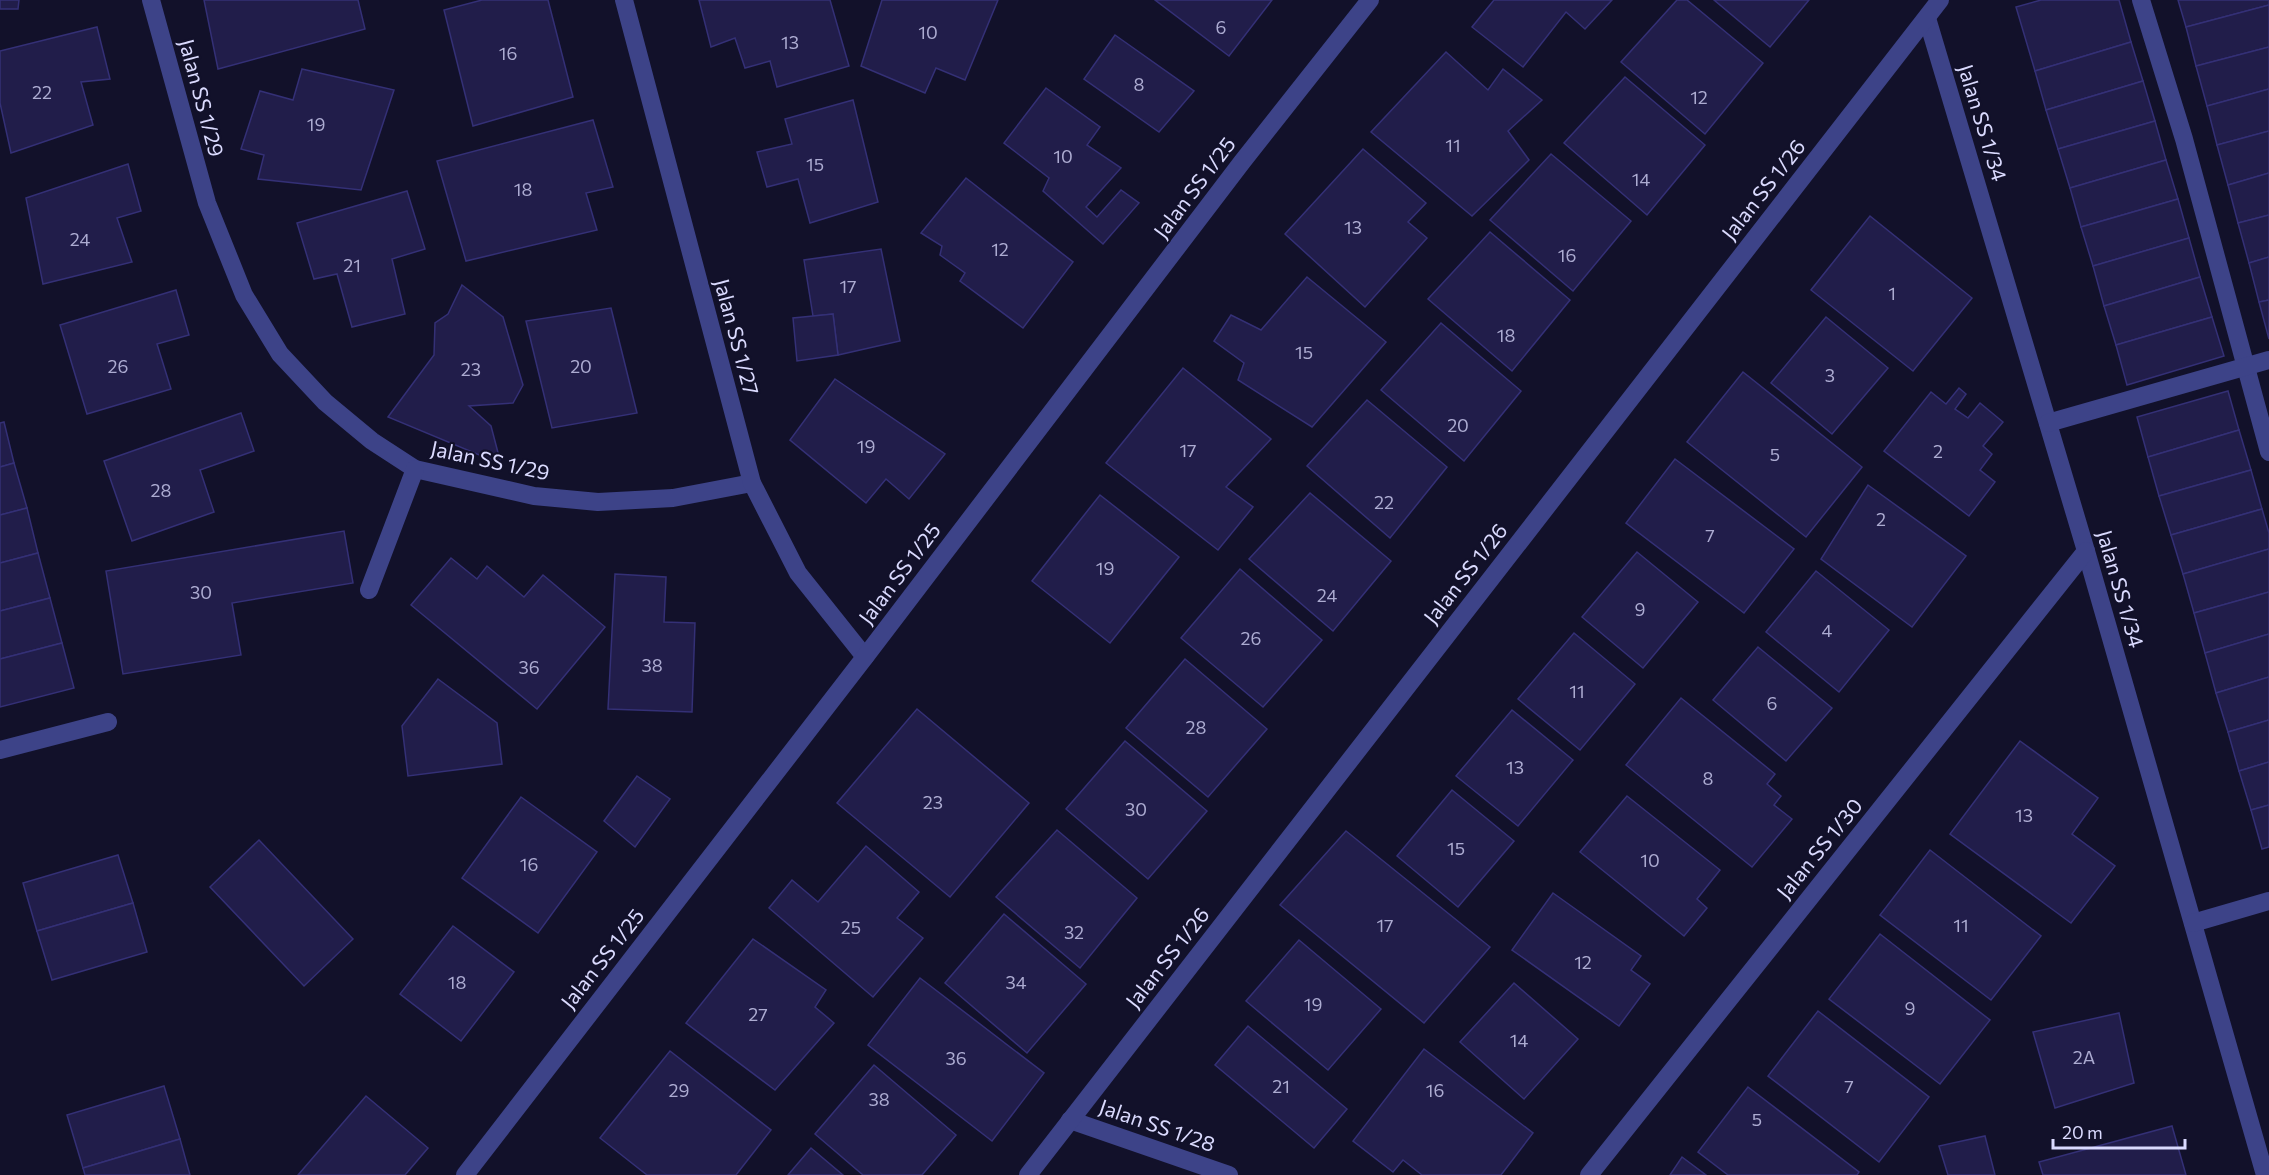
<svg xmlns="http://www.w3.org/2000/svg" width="2269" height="1175" viewBox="0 0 2269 1175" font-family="Commissioner,sans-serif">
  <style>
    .building { fill: #211d4a; stroke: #343076; stroke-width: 1.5 }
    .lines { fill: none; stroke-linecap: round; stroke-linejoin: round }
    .minor { stroke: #3d4388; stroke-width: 18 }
    .labels { text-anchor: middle; stroke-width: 4.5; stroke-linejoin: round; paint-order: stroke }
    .number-label { font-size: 18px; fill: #acabd1 }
    .street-label { font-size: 21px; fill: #dadafe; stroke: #12112a }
  </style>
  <rect width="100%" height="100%" fill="#12112a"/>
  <g class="building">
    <path d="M0 0H19L18 9H0Z"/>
    <path d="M204 0H358L365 29 218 69Z"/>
    <path d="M482 0H548L573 97 473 126 444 10Z"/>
    <path d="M699 0H830L849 66 777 87 770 61 745 68 735 38 711 47Z"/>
    <path d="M882 0H998L965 80 936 68 925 93 861 66Z"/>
    <path d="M1155 0H1272L1229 56Z"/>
    <path d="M1494 0H1612L1585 29 1566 12 1523 67 1472 27Z"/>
    <path d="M1677 0H1687L1763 63 1705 134 1621 62Z"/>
    <path d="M1714 0H1809L1770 47Z"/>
    <path d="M2041 0H2119L2131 42 2035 71 2016 7Z"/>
    <path d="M2178 0H2269V5L2186 27Z"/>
    <path d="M2269 5V47L2196 66 2186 27Z"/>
    <path d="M97 27 110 79 81 82 93 125 11 153 0 103V51Z"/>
    <path d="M1115 35 1194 91 1159 132 1084 79Z"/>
    <path d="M2131 42 2143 81 2046 110 2035 71Z"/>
    <path d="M2269 47V89L2207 106 2196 66Z"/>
    <path d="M1446 52 1488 90 1503 69 1542 100 1508 131 1529 160 1472 216 1371 132Z"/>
    <path d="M302 69 394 90 361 190 258 179 264 155 241 149 260 91 293 100Z"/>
    <path d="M1625 77 1705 145 1647 215 1564 143Z"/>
    <path d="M2143 81 2155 121 2058 149 2046 110Z"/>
    <path d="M1046 88 1100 127 1087 145 1121 168 1086 207 1097 217 1121 190 1139 203 1103 244 1043 191 1049 178 1004 143Z"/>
    <path d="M2269 89V131L2217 145 2207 106Z"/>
    <path d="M853 100 878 202 810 223 798 179 767 187 757 152 792 144 785 119Z"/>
    <path d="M593 120 613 187 586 193 597 230 466 261 437 161Z"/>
    <path d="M2155 121 2166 160 2070 188 2058 149Z"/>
    <path d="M2269 131V173L2228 185 2217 145Z"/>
    <path d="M1363 149 1426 203 1408 222 1427 238 1365 307 1285 234Z"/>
    <path d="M1551 154 1631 221 1573 291 1490 220Z"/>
    <path d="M2166 160 2178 199 2081 227 2070 188Z"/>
    <path d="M128 164 141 211 117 218 132 262 43 284 26 198Z"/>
    <path d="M2269 173V215L2238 223 2228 185Z"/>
    <path d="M966 178 1073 262 1023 328 960 281 965 273 940 255 942 246 921 233Z"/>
    <path d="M407 191 425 249 392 259 405 314 352 327 337 274 314 279 297 223Z"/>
    <path d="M2178 199 2189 238 2093 266 2081 227Z"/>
    <path d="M2269 215V257L2249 263 2238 223Z"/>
    <path d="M1870 216 1972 298 1913 371 1811 290Z"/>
    <path d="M1490 232 1570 300 1512 371 1428 299Z"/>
    <path d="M2189 238 2200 277 2104 306 2093 266Z"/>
    <path d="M881 249 900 341 838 355 833 314 813 316 804 260Z"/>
    <path d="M2269 257V300L2259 302 2249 263Z"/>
    <path d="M1307 277 1386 342 1312 427 1238 380 1244 363 1214 341 1231 315 1261 330Z"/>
    <path d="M2200 277 2212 317 2116 345 2104 306Z"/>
    <path d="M462 285 503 317 523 385 513 403 469 406 491 426 501 464 388 417 434 355 435 323 448 314Z"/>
    <path d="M176 290 189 335 157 344 171 389 87 414 60 325Z"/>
    <path d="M2269 300V339L2259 302Z"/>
    <path d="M611 308 637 413 552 428 526 321Z"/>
    <path d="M833 314 838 355 797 361 793 318Z"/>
    <path d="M1826 317 1888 368 1832 434 1771 383Z"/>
    <path d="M2212 317 2224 356 2127 385 2116 345Z"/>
    <path d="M1441 323 1521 391 1464 461 1381 390Z"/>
    <path d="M1183 368 1271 439 1226 487 1253 507 1218 550 1106 463Z"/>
    <path d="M1743 372 1862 467 1806 537 1687 442Z"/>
    <path d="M835 379 945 454 909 499 886 479 866 503 790 440Z"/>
    <path d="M1959 388 1966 394 1955 409 1968 418 1980 403 2003 422 1983 446 1992 454 1980 470 1995 482 1969 516 1884 451 1931 392 1946 404Z"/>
    <path d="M2228 391 2239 430 2148 457 2137 417Z"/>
    <path d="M1367 400 1447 467 1390 538 1307 466Z"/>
    <path d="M241 413 254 451 200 470 214 512 132 541 104 461Z"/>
    <path d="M4 422 14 463 0 467V423Z"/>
    <path d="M2239 430 2251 470 2159 496 2148 457Z"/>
    <path d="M1675 459 1794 549 1744 613 1626 523Z"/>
    <path d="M14 463 27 508 0 515V467Z"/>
    <path d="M2251 470 2262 509 2171 535 2159 496Z"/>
    <path d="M1868 485 1966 556 1912 627 1821 559Z"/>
    <path d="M1310 493 1391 561 1333 631 1249 559Z"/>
    <path d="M1100 495 1179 557 1110 643 1032 581Z"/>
    <path d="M27 508 38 553 0 563V515Z"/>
    <path d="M2262 509 2269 533V549L2183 574 2171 535Z"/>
    <path d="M344 531 353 583 232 603 241 655 123 674 106 571Z"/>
    <path d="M2269 549V592L2194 613 2183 574Z"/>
    <path d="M1637 552 1698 602 1643 668 1582 617Z"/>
    <path d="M38 553 50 598 0 611V563Z"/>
    <path d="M451 558 477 579 487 566 524 597 543 575 605 627 537 709 411 605Z"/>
    <path d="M1240 569 1322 640 1263 707 1181 638Z"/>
    <path d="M1816 571 1889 630 1839 692 1766 632Z"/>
    <path d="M615 574 666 577 664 622 695 623 692 712 608 709Z"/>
    <path d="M2269 592V634L2205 653 2194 613Z"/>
    <path d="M50 598 62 643 0 659V611Z"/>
    <path d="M1574 633 1635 684 1580 750 1518 699Z"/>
    <path d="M2269 634V677L2216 693 2205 653Z"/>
    <path d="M62 643 74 688 0 707V659Z"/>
    <path d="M1758 647 1832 708 1786 761 1713 700Z"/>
    <path d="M1185 659 1267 729 1208 797 1126 728Z"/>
    <path d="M2269 677V720L2228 732 2216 693Z"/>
    <path d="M438 679 497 723 502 764 408 776 402 726Z"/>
    <path d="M1681 698 1775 774 1767 784 1781 796 1774 805 1792 819 1752 867 1626 765Z"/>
    <path d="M917 709 1029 803 950 897 837 803Z"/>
    <path d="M1512 710 1573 760 1518 826 1456 776Z"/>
    <path d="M2269 720V762L2239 771 2228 732Z"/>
    <path d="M1125 741 1207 811 1148 879 1066 809Z"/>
    <path d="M2020 741 2098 798 2072 834 2115 866 2071 923 1950 834Z"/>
    <path d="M2269 762V805L2251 810 2239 771Z"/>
    <path d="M637 776 670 799 635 847 604 821Z"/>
    <path d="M1452 790 1514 841 1458 907 1397 856Z"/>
    <path d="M1627 796 1720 870 1697 899 1707 908 1684 936 1580 852Z"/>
    <path d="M521 797 597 852 538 933 462 878Z"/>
    <path d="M2269 805V847L2262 849 2251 810Z"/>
    <path d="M1057 830 1137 898 1080 968 996 897Z"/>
    <path d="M1346 831 1490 947 1424 1023 1280 905Z"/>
    <path d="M259 840 353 939 304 986 210 887Z"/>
    <path d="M866 846 919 892 897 918 923 938 873 997 769 908 792 880 818 902Z"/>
    <path d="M1930 850 2041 936 1991 1000 1880 915Z"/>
    <path d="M118 855 133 903 37 931 23 883Z"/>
    <path d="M1553 893 1641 956 1631 970 1650 984 1619 1026 1512 950Z"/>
    <path d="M133 903 147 952 52 980 37 931Z"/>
    <path d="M1004 914 1086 984 1027 1053 945 983Z"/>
    <path d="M453 926 514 972 461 1041 400 994Z"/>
    <path d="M1880 934 1990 1020 1940 1084 1829 999Z"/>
    <path d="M753 939 826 990 815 1007 834 1023 775 1090 686 1023Z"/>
    <path d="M1299 940 1381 1009 1328 1070 1246 1001Z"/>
    <path d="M920 978 1044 1073 992 1141 868 1045Z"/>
    <path d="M1514 983 1578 1039 1524 1099 1460 1042Z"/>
    <path d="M1818 1011 1929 1097 1879 1162 1768 1076Z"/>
    <path d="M2119 1013 2134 1083 2055 1108 2033 1032Z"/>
    <path d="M1248 1026 1347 1109 1314 1148 1215 1065Z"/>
    <path d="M1424 1049 1533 1133 1501 1175H1422L1403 1160 1393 1172 1353 1141Z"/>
    <path d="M670 1051 771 1130 736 1175H647L600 1138Z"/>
    <path d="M874 1065 956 1135 922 1175H863L815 1134Z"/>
    <path d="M164 1086 180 1139 83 1168 67 1115Z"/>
    <path d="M1748 1087 1859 1172 1857 1175H1728L1698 1152Z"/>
    <path d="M366 1096 428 1148 405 1175H298Z"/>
    <path d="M2172 1126 2186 1175H2043L2039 1162Z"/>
    <path d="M1985 1136 1995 1175H1948L1939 1146Z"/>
    <path d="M180 1139 190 1175H85L83 1168Z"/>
    <path d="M811 1148 843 1175H788Z"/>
    <path d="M1682 1157 1706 1175H1670Z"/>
  </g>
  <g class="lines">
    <g class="minor">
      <path d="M151 0 207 203 244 295 280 354 325 402 372 441 415 469 534 496 598 502 673 498 752 483"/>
      <path d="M624 0 752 483 798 573 865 657"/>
      <path d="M2141 0 2184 139 2269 452"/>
      <path d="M1927 18 2086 551 2265 1175"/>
      <path d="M2048 423 2269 360"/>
      <path d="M369 590 415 469"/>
      <path d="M0 750 108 722"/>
      <path d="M2193 923 2269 901"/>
      <path d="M1070 1120 1229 1175"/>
      <path d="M465 1175 865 657 1242 162 1370 0"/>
      <path d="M1028 1175 1940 0"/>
      <path d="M1589 1175 2086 551"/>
    </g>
  </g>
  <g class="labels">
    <g class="number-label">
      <text x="1221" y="34">6</text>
      <text x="928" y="39">10</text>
      <text x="790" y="49">13</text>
      <text x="508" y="60">16</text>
      <text x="1139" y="91">8</text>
      <text x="42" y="99">22</text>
      <text x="1699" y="104">12</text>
      <text x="316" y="131">19</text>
      <text x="1453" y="152">11</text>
      <text x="1063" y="163">10</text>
      <text x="815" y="171">15</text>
      <text x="1641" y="186">14</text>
      <text x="523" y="196">18</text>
      <text x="1353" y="234">13</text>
      <text x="80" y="246">24</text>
      <text x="1000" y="256">12</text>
      <text x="1567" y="262">16</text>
      <text x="352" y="272">21</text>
      <text x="848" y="293">17</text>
      <text x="1892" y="300">1</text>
      <text x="1506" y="342">18</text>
      <text x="1304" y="359">15</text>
      <text x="118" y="373">26</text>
      <text x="581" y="373">20</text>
      <text x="471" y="376">23</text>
      <text x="1830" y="382">3</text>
      <text x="1458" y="432">20</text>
      <text x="866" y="453">19</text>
      <text x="1188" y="457">17</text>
      <text x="1938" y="458">2</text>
      <text x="1775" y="461">5</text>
      <text x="161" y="497">28</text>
      <text x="1384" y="509">22</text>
      <text x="1881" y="526">2</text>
      <text x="1710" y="542">7</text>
      <text x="1105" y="575">19</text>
      <text x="201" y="599">30</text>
      <text x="1327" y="602">24</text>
      <text x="1640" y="616">9</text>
      <text x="1827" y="637">4</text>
      <text x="1251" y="645">26</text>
      <text x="652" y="672">38</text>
      <text x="529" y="674">36</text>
      <text x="1577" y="698">11</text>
      <text x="1772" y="710">6</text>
      <text x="1196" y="734">28</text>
      <text x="1515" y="774">13</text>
      <text x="1708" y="785">8</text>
      <text x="933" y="809">23</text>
      <text x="1136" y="816">30</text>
      <text x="2024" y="822">13</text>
      <text x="1456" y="855">15</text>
      <text x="1650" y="867">10</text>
      <text x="529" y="871">16</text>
      <text x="1385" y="932">17</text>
      <text x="1961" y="932">11</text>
      <text x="851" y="934">25</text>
      <text x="1074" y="939">32</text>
      <text x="1583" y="969">12</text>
      <text x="457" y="989">18</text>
      <text x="1016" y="989">34</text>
      <text x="1313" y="1011">19</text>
      <text x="1910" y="1015">9</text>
      <text x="758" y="1021">27</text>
      <text x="1519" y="1047">14</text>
      <text x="2084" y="1064">2A</text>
      <text x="956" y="1065">36</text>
      <text x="1281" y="1093">21</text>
      <text x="1849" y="1093">7</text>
      <text x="679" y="1097">29</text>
      <text x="1435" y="1097">16</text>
      <text x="879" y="1106">38</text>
      <text x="1757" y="1126">5</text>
    </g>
    <g class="street-label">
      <text transform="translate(201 98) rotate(75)" y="7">Jalan SS 1/29</text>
      <text transform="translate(1982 123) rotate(73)" y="7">Jalan SS 1/34</text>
      <text transform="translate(1195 188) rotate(-53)" y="7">Jalan SS 1/25</text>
      <text transform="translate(1764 190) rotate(-52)" y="7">Jalan SS 1/26</text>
      <text transform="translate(736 337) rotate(75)" y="7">Jalan SS 1/27</text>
      <text transform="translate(490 461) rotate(12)" y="7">Jalan SS 1/29</text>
      <text transform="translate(900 574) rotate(-53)" y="7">Jalan SS 1/25</text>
      <text transform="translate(1466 574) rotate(-52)" y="7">Jalan SS 1/26</text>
      <text transform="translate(2120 589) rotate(74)" y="7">Jalan SS 1/34</text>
      <text transform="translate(1820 849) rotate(-51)" y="7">Jalan SS 1/30</text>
      <text transform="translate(1168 958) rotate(-52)" y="7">Jalan SS 1/26</text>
      <text transform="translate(603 959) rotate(-52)" y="7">Jalan SS 1/25</text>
      <text transform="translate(1157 1126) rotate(19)" y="7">Jalan SS 1/28</text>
    </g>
  </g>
  <path d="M2053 1139v9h132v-9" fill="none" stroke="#dadafe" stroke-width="3"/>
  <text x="2062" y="1139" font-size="18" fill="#dadafe" stroke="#12112a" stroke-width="4.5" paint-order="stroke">20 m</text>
</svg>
